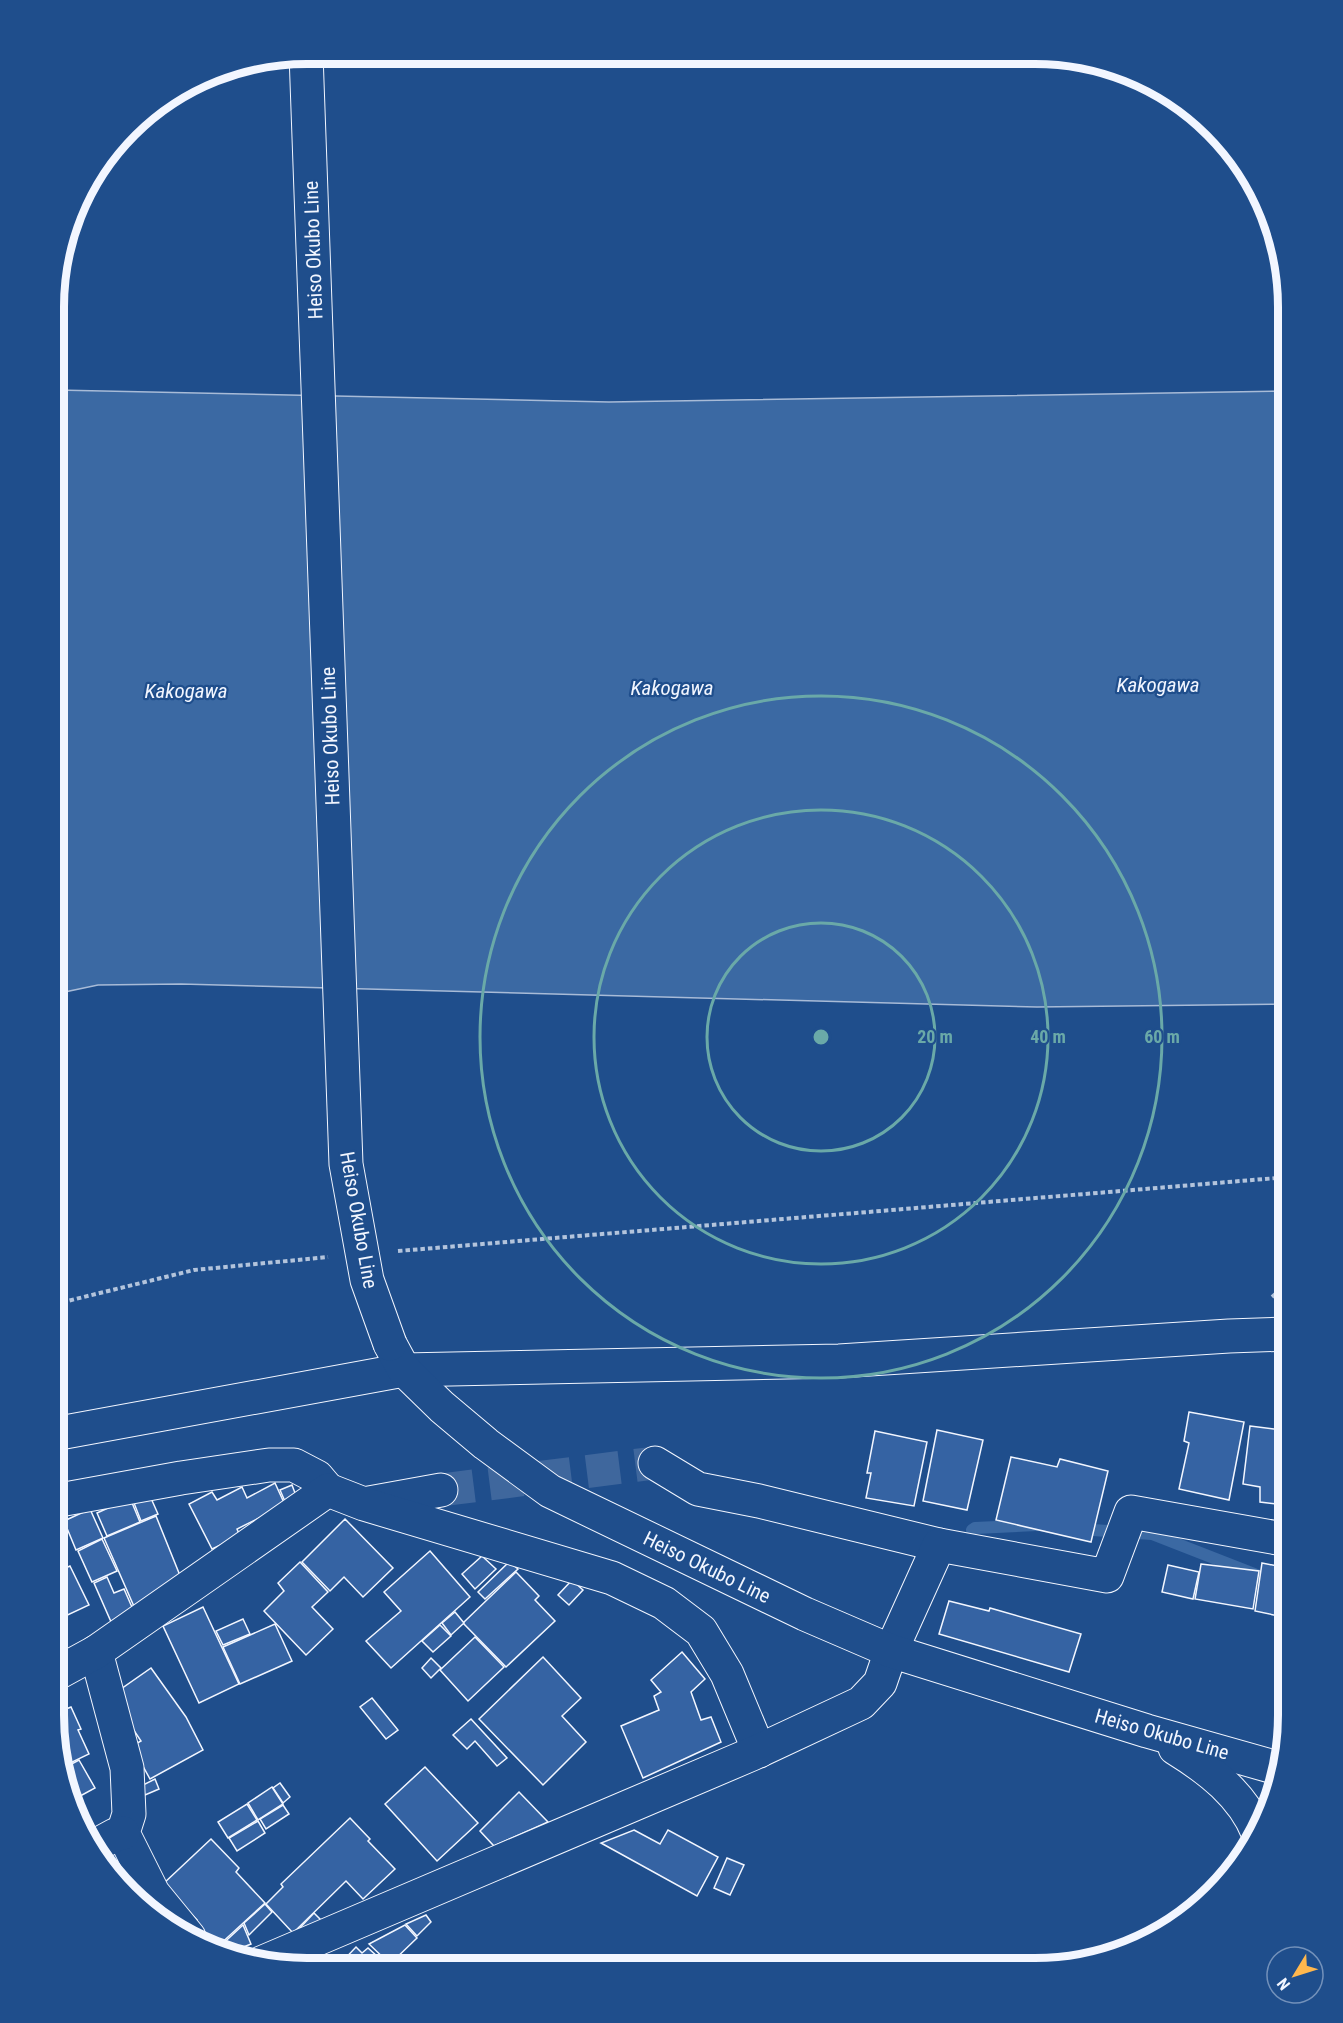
<svg xmlns="http://www.w3.org/2000/svg" width="1343" height="2023" viewBox="0 0 1343 2023" font-family="'Roboto Condensed',sans-serif">
  <style>
    .water { fill: #3b69a3; stroke: #a8bbd7; stroke-width: 1.5 }
    .lines { fill: none; stroke-linecap: round; stroke-linejoin: round }
    .stream { stroke: #3b69a3; stroke-width: 12 }
    .building { fill: #3563a3; stroke: #f2f6ff; stroke-width: 1.5 }
    .minor-tunnel { stroke: #3f679d; stroke-width: 33; stroke-dasharray: 33 16; stroke-linecap: butt }
    .minor-casing { stroke: #f2f6ff; stroke-width: 35 }
    .major-casing { stroke: #f2f6ff; stroke-width: 35 }
    .path { stroke: #b3c4dc; stroke-width: 4; stroke-dasharray: 4.5 3; stroke-linecap: butt }
    .minor { stroke: #1f4e8c; stroke-width: 33 }
    .major { stroke: #1f4e8c; stroke-width: 33 }
    .major-bridge-casing { stroke: #f2f6ff; stroke-width: 35; stroke-linecap: butt }
    .major-bridge { stroke: #1f4e8c; stroke-width: 33 }
    .ring { fill: none; stroke: #6aa9a8; stroke-width: 3 }
    .labels { text-anchor: middle; stroke-width: 4.5; stroke-linejoin: round; paint-order: stroke }
    .street-label { font-size: 20px; fill: #f2f6ff; stroke: #1f4e8c }
    .water-label { font-size: 21px; font-style: italic; fill: #f2f6ff; stroke: #1f4e8c }
    .rim { fill: none; stroke: #f2f6ff; stroke-width: 8 }
    .centre { fill: #6aa9a8; stroke: #1f4e8c; stroke-width: 3 }
    .ring-label { font-size: 18px; text-anchor: middle; font-weight: bold; fill: #6aa9a8; stroke: #1f4e8c; stroke-width: 4.5; stroke-linejoin: round; paint-order: stroke }
  </style>
  <rect width="100%" height="100%" fill="#1f4e8c"/>
  <path class="water" d="M56 390 609 402 1289 391V1004L1037 1007 181 984 98 985 55 994Z"/>
  <g class="lines">
    <g class="stream">
      <path d="M1078 1529 1152 1534 1257 1575"/>
      <path d="M972 1530 975 1528 1036 1525"/>
    </g>
  </g>
  <g class="building">
    <path d="M1189 1412 1244 1422 1229 1500 1179 1489 1189 1443 1184 1441Z"/>
    <path d="M1250 1426 1289 1431V1494L1285 1505 1260 1502V1487L1243 1484Z"/>
    <path d="M937 1430 983 1440 967 1510 923 1501Z"/>
    <path d="M875 1431 927 1442 914 1506 866 1498 871 1473H867Z"/>
    <path d="M1011 1457 1057 1467 1060 1459 1108 1471 1091 1542 996 1520Z"/>
    <path d="M275 1483 285 1505 237 1529 240 1536 212 1549 189 1504 212 1492 217 1500 242 1487 247 1498Z"/>
    <path d="M292 1485 298 1501 287 1506 280 1490Z"/>
    <path d="M150 1496 158 1514 141 1521 134 1503Z"/>
    <path d="M130 1498 140 1522 107 1536 97 1513Z"/>
    <path d="M90 1509 103 1538 76 1550 64 1521Z"/>
    <path d="M156 1516 181 1578 136 1611 104 1538Z"/>
    <path d="M345 1519 393 1568 363 1597 344 1577 330 1591 302 1562Z"/>
    <path d="M102 1539 117 1571 92 1582 78 1551Z"/>
    <path d="M430 1551 470 1597 391 1668 366 1641 401 1611 384 1592Z"/>
    <path d="M482 1556 496 1569 475 1589 462 1574Z"/>
    <path d="M300 1562 328 1592 312 1607 333 1629 306 1655 264 1611 284 1591 278 1583Z"/>
    <path d="M509 1562 518 1569 485 1599 478 1592Z"/>
    <path d="M1262 1563 1288 1568V1618L1255 1611Z"/>
    <path d="M1201 1564 1259 1571 1253 1609 1195 1599Z"/>
    <path d="M1168 1565 1199 1572 1193 1599 1162 1592Z"/>
    <path d="M70 1566 89 1605 59 1619 54 1609V1573Z"/>
    <path d="M516 1572 539 1596 535 1600 555 1621 506 1667 463 1623Z"/>
    <path d="M107 1577 114 1593 124 1589 135 1614 112 1624 94 1583Z"/>
    <path d="M572 1580 583 1590 569 1605 558 1595Z"/>
    <path d="M949 1601 989 1611 990 1608 1081 1634 1069 1672 939 1634Z"/>
    <path d="M203 1607 239 1684 199 1703 163 1626Z"/>
    <path d="M455 1612 464 1623 451 1635 442 1623Z"/>
    <path d="M243 1619 250 1634 223 1645 216 1631Z"/>
    <path d="M275 1624 292 1661 240 1684 223 1647Z"/>
    <path d="M440 1625 451 1636 433 1652 422 1641Z"/>
    <path d="M475 1637 504 1667 468 1701 440 1670Z"/>
    <path d="M682 1652 705 1679 691 1692 701 1720 711 1717 721 1742 643 1778 621 1726 659 1710 654 1696 661 1692 651 1680Z"/>
    <path d="M543 1657 581 1698 562 1716 586 1742 543 1785 479 1719Z"/>
    <path d="M431 1658 441 1668 431 1678 422 1668Z"/>
    <path d="M151 1668 186 1717 203 1750 150 1779 132 1746 141 1741 111 1696Z"/>
    <path d="M57 1691 66 1709 71 1707 81 1729 78 1730 89 1754 64 1766 54 1716V1692Z"/>
    <path d="M372 1698 398 1730 386 1739 360 1707Z"/>
    <path d="M471 1719 507 1758 497 1766 475 1741 467 1749 453 1735Z"/>
    <path d="M79 1760 95 1788 71 1801 64 1768Z"/>
    <path d="M425 1767 478 1823 437 1861 385 1804Z"/>
    <path d="M155 1779 159 1789 145 1795 141 1786Z"/>
    <path d="M280 1783 290 1797 283 1803 273 1788Z"/>
    <path d="M272 1787 283 1804 258 1820 248 1803Z"/>
    <path d="M519 1792 548 1822 494 1846 480 1831Z"/>
    <path d="M247 1804 257 1820 228 1838 218 1822Z"/>
    <path d="M283 1805 289 1814 266 1829 260 1819Z"/>
    <path d="M350 1818 370 1839 368 1841 395 1869 363 1899 346 1881 293 1933 266 1904 283 1887 281 1884Z"/>
    <path d="M258 1821 265 1833 237 1851 229 1838Z"/>
    <path d="M634 1830 660 1844 668 1830 718 1857 697 1896 601 1843Z"/>
    <path d="M211 1839 239 1868 236 1872 265 1903 216 1948 193 1923 197 1920 163 1884Z"/>
    <path d="M113 1846 120 1859 105 1867 97 1854Z"/>
    <path d="M727 1858 744 1865 730 1895 714 1888Z"/>
    <path d="M265 1904 272 1912 249 1935 244 1923Z"/>
    <path d="M314 1913 321 1920 295 1933Z"/>
    <path d="M426 1915 431 1922 417 1936 406 1924Z"/>
    <path d="M243 1925 251 1944 226 1954 217 1951 216 1950Z"/>
    <path d="M405 1925 417 1938 390 1964 369 1944Z"/>
    <path d="M356 1947 362 1953 368 1948 388 1966 311 1967 328 1960 338 1966Z"/>
  </g>
  <g class="lines">
    <path class="minor-tunnel" d="M441 1490 655 1463"/>
    <g class="minor-casing">
      <g id="minor">
        <path d="M54 1434 404 1370 839 1361 1229 1336 1289 1334"/>
        <path d="M655 1463 698 1489 759 1501 939 1545"/>
        <path d="M54 1501 181 1478 269 1465H294L317 1477 328 1490"/>
        <path d="M369 1503 441 1490"/>
        <path d="M96 1652 127 1768 129 1814 123 1833 153 1893 189 1937"/>
        <path d="M54 1675 96 1652 328 1490 364 1504 612 1578 664 1603 701 1631 727 1674 759 1751"/>
        <path d="M93 1847 115 1835 123 1833"/>
        <path d="M261 1963 752 1754 861 1703 880 1683 891 1651 939 1545 1107 1576 1131 1512 1289 1540"/>
      </g>
    </g>
    <g class="major-casing">
      <g id="major">
        <path d="M390 1344 404 1370 442 1407 486 1444 550 1491 805 1614 891 1651 1147 1731 1281 1769"/>
        <path d="M1175 1748C1209 1769 1243 1795 1258 1833"/>
      </g>
    </g>
    <g class="path">
      <path d="M398 1251 1289 1177"/>
      <path d="M1272 1297 1279 1291 1289 1290"/>
      <path d="M55 1304 194 1270 328 1257"/>
    </g>
    <use href="#minor" class="minor"/>
    <use href="#major" class="major"/>
    <g class="major-bridge-casing">
      <path id="major-bridge" d="M306 54 346 1164 367 1280 390 1344"/>
    </g>
    <use href="#major-bridge" class="major-bridge"/>
  </g>
  <g class="ring">
    <circle cx="821" cy="1037" r="114"/>
    <circle cx="821" cy="1037" r="227"/>
    <circle cx="821" cy="1037" r="341"/>
  </g>
  <g class="labels">
    <g class="street-label">
      <text transform="translate(313 250) rotate(-92)" y="7">Heiso Okubo Line</text>
      <text transform="translate(330 736) rotate(-92)" y="7">Heiso Okubo Line</text>
      <text transform="translate(359 1220) rotate(80)" y="7">Heiso Okubo Line</text>
      <text transform="translate(707 1567) rotate(26)" y="7">Heiso Okubo Line</text>
      <text transform="translate(1162 1734) rotate(16)" y="7">Heiso Okubo Line</text>
    </g>
    <g class="water-label">
      <text x="1158" y="692">Kakogawa</text>
      <text x="672" y="695">Kakogawa</text>
      <text x="186" y="698">Kakogawa</text>
    </g>
  </g>
  <path d="M0 0H1343V2023H0ZM307 64H1035A243 243 0 0 1 1278 307V1715A243 243 0 0 1 1035 1958H307A243 243 0 0 1 64 1715V307A243 243 0 0 1 307 64Z" fill="#1f4e8c" fill-rule="evenodd"/>
  <path class="rim" d="M307 64H1035A243 243 0 0 1 1278 307V1715A243 243 0 0 1 1035 1958H307A243 243 0 0 1 64 1715V307A243 243 0 0 1 307 64Z"/>
  <circle cx="821" cy="1037" r="9" class="centre"/>
  <g class="ring-label">
    <text x="935" y="1043">20 m</text>
    <text x="1048" y="1043">40 m</text>
    <text x="1162" y="1043">60 m</text>
  </g>
  <g transform="translate(1295 1975) rotate(232)"><circle r="28" fill="#1f4e8c" stroke="#7391ba" stroke-width="1.5"/>
  <path d="M0-4.5L10 22L0 15L-10 22Z" fill="#ffb74d"/>
  <text y="-9" font-size="16" font-weight="bold" text-anchor="middle" fill="#f2f6ff">N</text>
  </g>
</svg>
